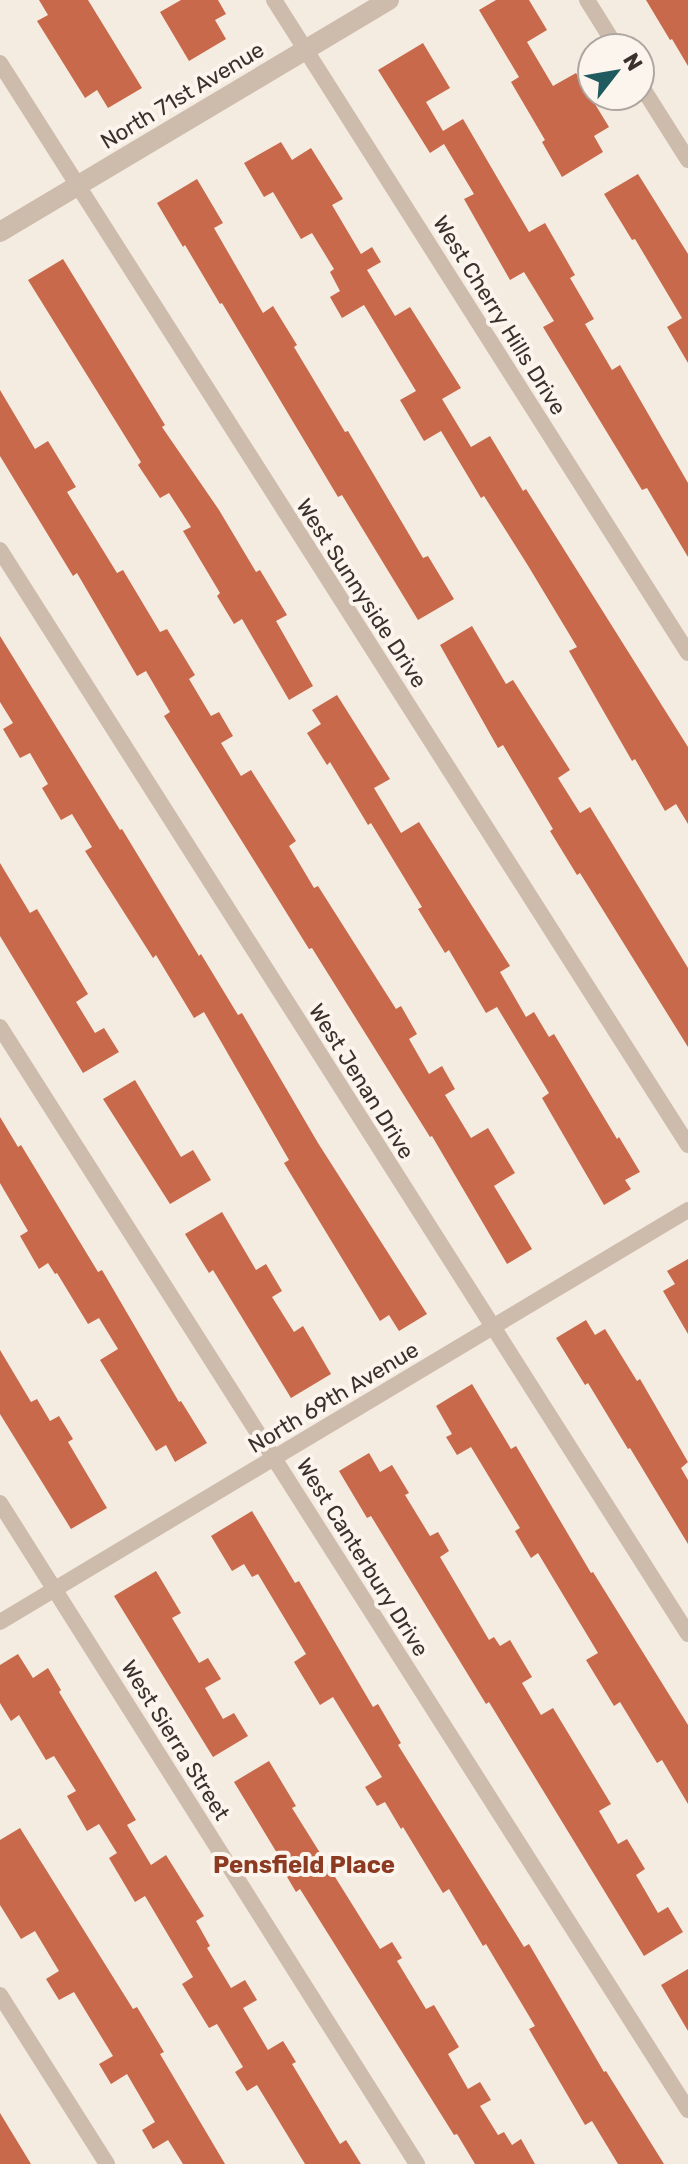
<svg xmlns="http://www.w3.org/2000/svg" width="688" height="2164" viewBox="0 0 688 2164" font-family="Rubik,sans-serif">
  <style>
    .building { fill: #c8694b }
    .lines { fill: none; stroke-linecap: round; stroke-linejoin: round }
    .minor { stroke: #cdbbac; stroke-width: 16 }
    .tertiary { stroke: #cdbbac; stroke-width: 20 }
    .labels { text-anchor: middle; stroke-width: 8; stroke-linejoin: round; paint-order: stroke }
    .street-label { font-size: 22px; fill: #3b302b; stroke: #fbf5ee }
    .neighbourhood-label { font-size: 24px; font-weight: bold; fill: #8c3b22; stroke: #fbf5ee }
  </style>
  <rect width="100%" height="100%" fill="#f4ebe1"/>
  <g class="building">
    <path d="M39 0H88L142 88 108 108 97 90 85 98 37 21 48 15Z"/>
    <path d="M181 0H218L226 14 215 20 226 39 189 61 160 12Z"/>
    <path d="M496 0H529L547 30 527 42 553 86 576 73 609 127 594 136 603 152 562 177 542 142 545 140 511 82 519 77 479 10Z"/>
    <path d="M646 0H688V66L672 39 670 40Z"/>
    <path d="M423 43 450 88 426 102 443 131 463 119 529 232 545 223 575 275 570 278 594 319 585 324 612 370 620 365 688 483V557L647 488 642 490 543 327 554 321 524 272 510 280 464 199 474 194 444 144 430 153 378 70Z"/>
    <path d="M281 142 292 160 311 148 343 199 332 205 361 254 372 247 381 262 367 270 395 316 410 307 461 388 442 399 471 447 490 436 523 491 526 489 688 747V824L676 804 665 811 635 759 632 761 569 651 577 647 527 564 484 496 481 498 441 431 424 441 400 400 416 391 364 305 342 318 330 297 340 291 330 272 334 269 312 233 301 239 273 192 264 197 244 163Z"/>
    <path d="M638 174 688 254V363L667 327 682 318 635 239 632 240 604 194Z"/>
    <path d="M197 179 223 223 214 228 263 313 273 306 297 345 294 347 345 432 348 431 423 558 428 556 454 599 418 620 342 495 338 497 222 303 220 304 185 245 183 247 157 203Z"/>
    <path d="M63 259 165 425 162 427 219 510 256 572 260 570 287 615 276 621 313 686 289 700 242 619 234 624 217 596 220 593 183 531 191 527 169 493 160 498 138 465 141 462 28 280Z"/>
    <path d="M0 390 35 449 48 441 76 487 67 492 117 573 123 570 160 632 167 629 195 675 189 679 211 716 219 712 233 736 221 743 241 776 251 770 296 841 289 846 314 888 318 886 396 1009 401 1006 417 1034 409 1039 429 1074 442 1066 455 1089 445 1095 471 1138 488 1128 515 1173 494 1186 532 1249 507 1264 432 1136 430 1137 312 948 309 949 164 716 170 712 146 671 137 676 77 573 73 576 0 456Z"/>
    <path d="M472 626 506 684 513 680 570 770 558 778 580 813 590 807 688 968V1047L580 873 577 875 550 831 553 829 503 745 498 748 440 645Z"/>
    <path d="M0 636 120 830 122 829 199 956 201 954 238 1015 242 1013 318 1143 427 1314 399 1331 389 1315 380 1321 284 1163 289 1160 204 1012 194 1018 156 955 153 958 85 851 92 847 72 814 61 820 42 788 48 784 30 753 20 758 3 729 13 723 0 702Z"/>
    <path d="M337 695 390 779 374 788 401 833 419 822 510 966 500 972 526 1017 534 1012 549 1037 554 1034 617 1139 619 1137 640 1172 625 1180 631 1189 604 1205 542 1098 549 1093 497 1007 486 1013 449 950 445 953 418 909 422 907 371 823 368 825 330 762 327 765 307 733 321 724 312 710Z"/>
    <path d="M0 863 30 913 37 909 88 994 76 1002 95 1033 104 1028 119 1052 83 1073 0 936Z"/>
    <path d="M135 1080 181 1157 193 1150 211 1180 170 1204 103 1099Z"/>
    <path d="M0 1117 18 1147 21 1145 98 1272 102 1270 179 1402 181 1401 207 1443 175 1462 166 1445 156 1451 100 1360 118 1349 99 1318 88 1324 57 1273 55 1274 48 1263 39 1269 20 1236 28 1231 0 1183Z"/>
    <path d="M222 1212 256 1270 266 1264 282 1291 272 1297 294 1332 303 1326 331 1374 291 1398 213 1270 209 1273 185 1234Z"/>
    <path d="M688 1259V1334L663 1291 675 1284 667 1271Z"/>
    <path d="M586 1320 595 1335 605 1329 637 1381 640 1379 688 1462 681 1468 688 1480V1544L630 1448 628 1449 588 1383 585 1385 556 1338Z"/>
    <path d="M0 1350 31 1402 37 1399 50 1421 59 1416 73 1439 68 1442 107 1508 71 1529 0 1414Z"/>
    <path d="M472 1384 511 1449 516 1446 591 1573 593 1572 688 1725V1804L662 1760 657 1763 620 1702 614 1706 586 1660 598 1653 538 1553 531 1558 515 1531 520 1528 471 1447 457 1455 446 1437 452 1434 436 1406Z"/>
    <path d="M369 1453 380 1472 392 1465 409 1493 405 1495 430 1536 438 1532 449 1551 440 1557 489 1640 494 1637 500 1646 510 1640 532 1677 522 1683 541 1715 553 1708 611 1804 599 1811 618 1844 627 1839 645 1869 636 1875 658 1913 668 1907 683 1932 644 1956 489 1702 486 1704 371 1516 367 1518 339 1471Z"/>
    <path d="M252 1511 295 1583 299 1581 373 1707 378 1704 401 1743 398 1745 524 1947 529 1944 604 2072 606 2071 664 2164H618L592 2121 585 2125 529 2029 535 2026 486 1944 483 1946 449 1889 443 1893 403 1827 401 1829 385 1802 377 1806 365 1787 382 1777 333 1697 320 1705 294 1662 306 1654 258 1574 252 1577 244 1564 232 1571 211 1536Z"/>
    <path d="M156 1571 181 1613 172 1618 199 1663 208 1658 221 1679 205 1688 223 1719 234 1713 248 1736 213 1757 114 1596Z"/>
    <path d="M18 1654 33 1678 48 1668 61 1690 59 1692 136 1820 127 1825 151 1865 166 1855 204 1916 196 1921 210 1946 207 1948 231 1988 245 1980 257 2000 243 2008 268 2050 283 2041 296 2062 292 2064 340 2144 346 2140 361 2164H305L257 2085 247 2091 235 2072 243 2067 217 2024 209 2028 182 1984 193 1977 145 1896 135 1902 109 1858 117 1853 99 1824 87 1831 67 1796 76 1791 54 1756 46 1760 19 1715 11 1721 0 1703V1665Z"/>
    <path d="M269 1761 296 1806 292 1808 380 1949 392 1942 402 1958 397 1961 426 2009 434 2005 459 2047 448 2054 468 2089 480 2082 491 2100 480 2106 498 2135 504 2132 512 2145 521 2139 535 2164H475L457 2134 454 2135 300 1889 296 1892 274 1855 277 1853 234 1782Z"/>
    <path d="M20 1828 133 2009 137 2007 164 2052 160 2054 225 2164H183L168 2140 153 2149 142 2130 155 2122 127 2074 111 2084 99 2064 113 2056 88 2015 74 1992 59 2000 46 1979 59 1971 35 1931 21 1939 0 1905V1840Z"/>
    <path d="M688 1969V2031L661 1985Z"/>
    <path d="M0 2113 31 2164H0Z"/>
  </g>
  <g class="lines">
    <g class="minor">
      <path d="M274 0 688 653"/>
      <path d="M587 0 617 48"/>
      <path d="M0 63 688 1145"/>
      <path d="M640 84 688 160"/>
      <path d="M0 550 688 1634"/>
      <path d="M0 1027 688 2110"/>
      <path d="M0 1503 417 2164"/>
      <path d="M0 1622 688 1210"/>
      <path d="M0 1995 107 2164"/>
    </g>
    <path class="tertiary" d="M0 232 389 0"/>
  </g>
  <g class="labels">
    <g class="street-label">
      <text transform="translate(182 95) rotate(-31)" y="8">North 71st Avenue</text>
      <text transform="translate(500 315) rotate(58)" y="8">West Cherry Hills Drive</text>
      <text transform="translate(362 593) rotate(57)" y="8">West Sunnyside Drive</text>
      <text transform="translate(362 1081) rotate(58)" y="8">West Jenan Drive</text>
      <text transform="translate(333 1397) rotate(-31)" y="8">North 69th Avenue</text>
      <text transform="translate(363 1557) rotate(58)" y="8">West Canterbury Drive</text>
      <text transform="translate(176 1740) rotate(58)" y="8">West Sierra Street</text>
    </g>
    <g class="neighbourhood-label">
      <text x="304" y="1873">Pensfield Place</text>
    </g>
  </g>
  <g transform="translate(616 72) rotate(59)"><circle r="38" fill="#fbf5ee" stroke="#aea6a0" stroke-width="2"/>
  <path d="M0-6L14 30L0 20L-14 30Z" fill="#1f5a5e"/>
  <text y="-12" font-size="22" font-weight="bold" text-anchor="middle" fill="#3b302b">N</text>
  </g>
</svg>
